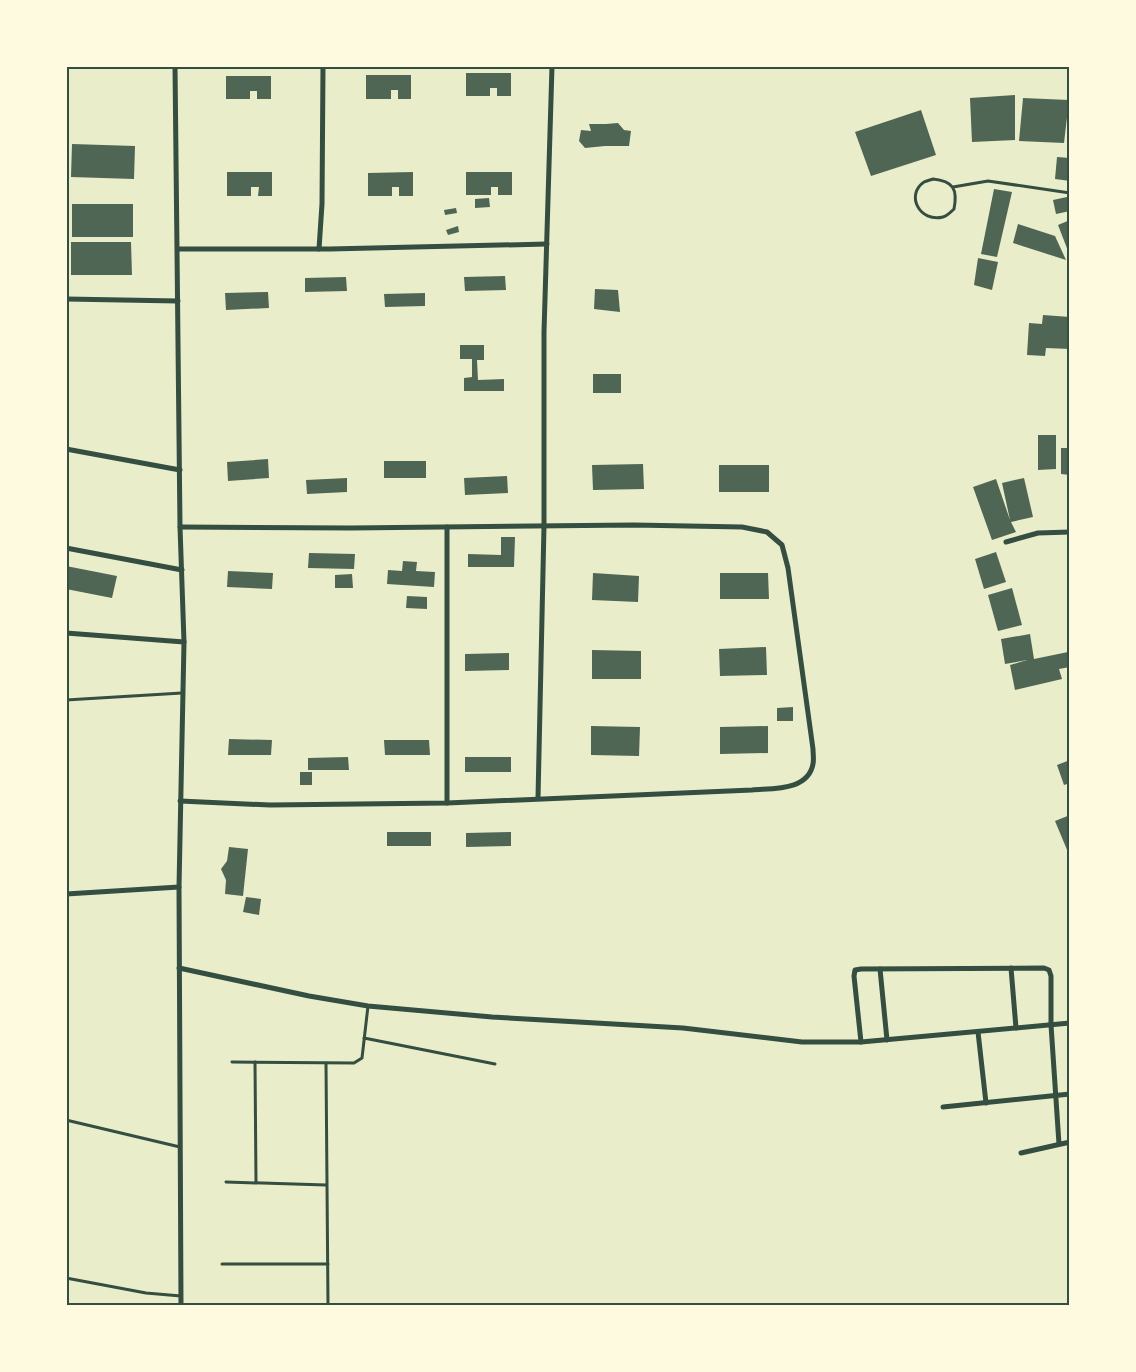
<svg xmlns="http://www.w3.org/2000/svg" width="1136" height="1372" viewBox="0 0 1136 1372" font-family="'Sofia Sans Condensed',sans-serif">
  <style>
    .building { fill: #4f6655 }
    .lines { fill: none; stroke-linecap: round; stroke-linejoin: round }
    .service { stroke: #344e41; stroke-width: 3 }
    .minor { stroke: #344e41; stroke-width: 5 }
    .neatline { fill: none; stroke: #344e41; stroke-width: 2 }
  </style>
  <rect width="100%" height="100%" fill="#e9edc9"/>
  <g class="building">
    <path d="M466 73H511V96H497V88H490V96H466Z"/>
    <path d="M366 75H411V99H398V90H391V99H366Z"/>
    <path d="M226 76H271V99H257V91H250V99H226Z"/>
    <path d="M1015 95V140L972 142 970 98Z"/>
    <path d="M1023 98 1069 100 1064 143 1019 141Z"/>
    <path d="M921 110 936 155 871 176 855 132Z"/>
    <path d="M618 123 624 130 631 131 629 146H605L585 148 579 141 581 130 591 131 589 124H606Z"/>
    <path d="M72 144 135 146 134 179 71 177Z"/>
    <path d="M1057 157 1070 158V181L1055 179Z"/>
    <path d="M227 172H272V196H258L259 187H251V196H227Z"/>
    <path d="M413 172V196H399V187H392V196H368V173Z"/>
    <path d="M466 172H512V195H498V187H491V195H466Z"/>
    <path d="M994 189 1012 192 997 257 981 254Z"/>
    <path d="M1067 197 1070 211 1056 214 1053 200Z"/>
    <path d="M489 198 490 207 475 208V199Z"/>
    <rect x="72" y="204" width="61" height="33"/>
    <path d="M456 208 457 213 445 215 444 210Z"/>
    <path d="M1070 220V256L1058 225Z"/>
    <path d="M1018 224 1055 236 1066 260 1013 243Z"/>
    <path d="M458 226 459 232 448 235 446 230Z"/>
    <path d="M71 242H131L132 275H71Z"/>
    <path d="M978 258 998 262 992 290 974 285Z"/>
    <path d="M505 276 506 290 465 291 464 277Z"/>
    <path d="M346 277 347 291 305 292V278Z"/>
    <path d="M595 289 618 290 620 312 594 309Z"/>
    <path d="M268 292 269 308 226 310 225 293Z"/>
    <path d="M425 293V306L385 307 384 294Z"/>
    <path d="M1043 315 1070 317V349L1046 348 1045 356 1027 355 1029 323 1042 324Z"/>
    <path d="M460 345H484V360H477L478 380 504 379V391H464V378L472 377V359H460Z"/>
    <rect x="593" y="374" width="28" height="19"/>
    <path d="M1038 435H1056V469L1038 470Z"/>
    <path d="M1061 448H1070V475L1061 474Z"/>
    <path d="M268 459 269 478 228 481 227 462Z"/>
    <rect x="384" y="461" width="42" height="17"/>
    <path d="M643 464 644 489 593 490 592 465Z"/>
    <rect x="719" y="465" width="50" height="27"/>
    <path d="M507 476 508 493 465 495 464 478Z"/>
    <path d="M347 478V492L307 494 306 480Z"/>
    <path d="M1024 478 1033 517 1011 522 1016 532 992 540 973 487 996 479 1010 520 1002 483Z"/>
    <path d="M501 537H515L514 567H468V554L501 555Z"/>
    <path d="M996 552 1006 582 984 589 975 559Z"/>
    <path d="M309 553 355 554 354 569 308 568Z"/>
    <path d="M403 561 417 562 416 571 435 572 434 587 387 584 388 570 402 571Z"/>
    <path d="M66 566 117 576 112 598 66 589Z"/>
    <path d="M228 571 273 573 272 589 227 587Z"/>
    <path d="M593 573 639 576 638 602 592 600Z"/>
    <path d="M720 573H768L769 599H720Z"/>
    <path d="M352 574 353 588H335V575Z"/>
    <path d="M1012 588 1022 625 998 631 988 595Z"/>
    <path d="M407 596 427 597V609L406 608Z"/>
    <path d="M1030 634 1034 659 1068 652 1070 667 1059 669 1062 679 1015 690 1010 665 1027 660 1005 664 1001 639Z"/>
    <path d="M766 647 767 675 720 676 719 649Z"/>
    <path d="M592 650 641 651V679H592Z"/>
    <path d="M509 653V670L465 671V654Z"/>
    <path d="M793 707V721H777V708Z"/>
    <path d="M591 726 640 727 639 756 591 755Z"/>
    <path d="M768 726V753L720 754V727Z"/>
    <path d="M229 739 272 740 271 755H228Z"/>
    <path d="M384 740H429L430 755H385Z"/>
    <path d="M348 757 349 770H308V758Z"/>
    <rect x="465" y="757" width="46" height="15"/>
    <path d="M1070 760V783L1064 785 1057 765Z"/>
    <rect x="300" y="772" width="12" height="13"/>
    <path d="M1070 815V857L1055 821Z"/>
    <rect x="387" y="832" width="44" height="14"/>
    <path d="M511 832V846L466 847V833Z"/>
    <path d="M229 847 248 849 243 896 225 894 226 880 221 869 227 861Z"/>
    <path d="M246 897 261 899 259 915 243 912Z"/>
  </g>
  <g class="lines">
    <g class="service">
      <path d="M933 179C953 181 958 189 954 209 951 212 947 216 943 217 920 223 905 195 924 182 926 181 930 180 933 179Z"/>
      <path d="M953 187 988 181 1070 193"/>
      <path d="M66 700 182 693"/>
      <path d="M364 1038 495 1064"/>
      <path d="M232 1062 354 1063 362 1058 368 1006"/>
      <path d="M255 1062 256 1183"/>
      <path d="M326 1063 328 1306"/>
      <path d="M66 1120 180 1147"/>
      <path d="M226 1182 326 1185"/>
      <path d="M222 1264H328"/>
      <path d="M66 1278 146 1293 181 1296"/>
    </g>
    <g class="minor">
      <path d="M175 66 180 527 184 642 179 887 181 1306"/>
      <path d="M178 249H330L547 244"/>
      <path d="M319 249 322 204 323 66"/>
      <path d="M66 299 178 301"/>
      <path d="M66 449 180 470"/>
      <path d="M1006 542 1038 533 1070 532"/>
      <path d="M66 548 182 570"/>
      <path d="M66 633 184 642"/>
      <path d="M538 798 544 526V332L552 66"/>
      <path d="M180 801 270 805 447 803 752 790C773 788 808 791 813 764 814 759 813 754 813 749L788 568 782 545 767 532 742 527 634 525 351 528 180 527"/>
      <path d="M447 803V527"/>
      <path d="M66 894 179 887"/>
      <path d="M179 968 309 996 368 1006 492 1017 683 1028 802 1042H861L1070 1023"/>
      <path d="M1011 968 1016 1028"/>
      <path d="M880 969 887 1040"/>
      <path d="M978 1032 986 1103"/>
      <path d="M861 1042 854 976 855 970 861 969 1044 968 1049 970 1051 976V1025L1059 1144"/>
      <path d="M943 1107 1070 1094"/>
      <path d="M1021 1153 1070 1142"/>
    </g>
  </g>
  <rect width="1136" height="1372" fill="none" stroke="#fefae0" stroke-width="135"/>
  <rect x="68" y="68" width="1000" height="1236" class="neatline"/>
</svg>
